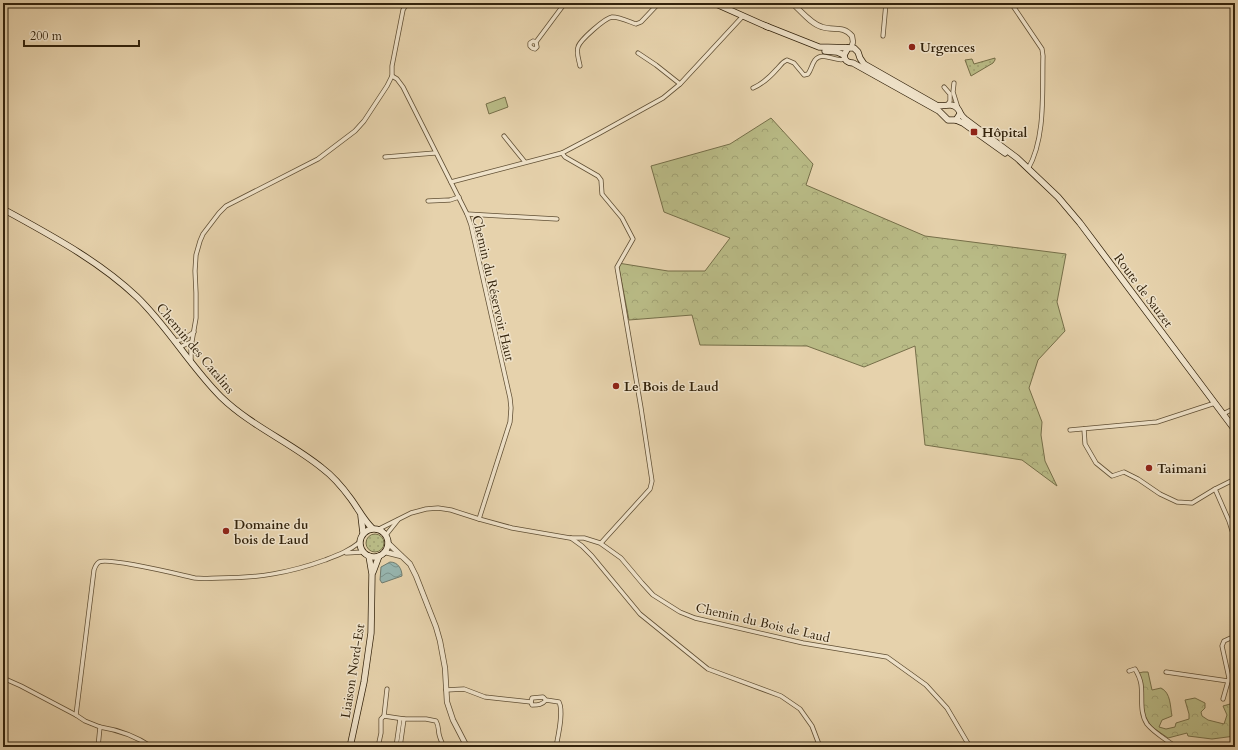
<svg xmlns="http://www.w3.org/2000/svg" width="1238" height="750" viewBox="0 0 1238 750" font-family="Cardo,serif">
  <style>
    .grass { fill: url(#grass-dots); stroke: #766f49 }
    .forest { fill: url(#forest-crowns); stroke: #766f49 }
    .pitch { fill: #b9bb86; stroke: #766f49 }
    .water { fill: url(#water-waves); stroke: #6f7b6e }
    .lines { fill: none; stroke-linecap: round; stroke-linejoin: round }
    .minor-casing { stroke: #604f34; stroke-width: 5 }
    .tertiary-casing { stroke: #604f34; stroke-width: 6 }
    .secondary-casing { stroke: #33230c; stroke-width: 7 }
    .minor { stroke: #efe2c9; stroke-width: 3.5 }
    .tertiary { stroke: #efe2c9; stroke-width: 4.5 }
    .secondary { stroke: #efe2c9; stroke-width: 5.5 }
    .poi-dot { fill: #8f2418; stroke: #efe2c9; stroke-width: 1.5 }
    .labels { text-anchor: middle; stroke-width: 3; stroke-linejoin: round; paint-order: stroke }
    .poi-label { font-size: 13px; font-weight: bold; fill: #33230c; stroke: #efe2c9; text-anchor: start }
    .street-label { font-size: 13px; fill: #33230c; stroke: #efe2c9 }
  </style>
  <defs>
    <pattern id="grass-dots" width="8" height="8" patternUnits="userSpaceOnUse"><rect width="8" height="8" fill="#b9bb86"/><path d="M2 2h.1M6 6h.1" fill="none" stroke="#a0a072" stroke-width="1.8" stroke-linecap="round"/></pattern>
    <pattern id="forest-crowns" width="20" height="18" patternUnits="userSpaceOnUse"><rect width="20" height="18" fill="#b9bb86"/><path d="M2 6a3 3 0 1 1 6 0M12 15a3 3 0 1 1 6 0" fill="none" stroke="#a0a072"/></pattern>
    <pattern id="water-waves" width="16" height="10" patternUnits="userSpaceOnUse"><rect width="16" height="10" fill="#97b6b0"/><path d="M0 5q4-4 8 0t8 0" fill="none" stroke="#7c948e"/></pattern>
  </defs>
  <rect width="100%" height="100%" fill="#e6d2ac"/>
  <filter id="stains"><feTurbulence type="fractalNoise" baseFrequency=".005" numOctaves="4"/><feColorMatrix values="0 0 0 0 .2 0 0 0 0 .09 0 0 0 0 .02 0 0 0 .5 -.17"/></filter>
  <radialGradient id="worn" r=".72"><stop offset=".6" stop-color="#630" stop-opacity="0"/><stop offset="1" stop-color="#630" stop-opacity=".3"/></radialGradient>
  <g class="grass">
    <path d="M995 58V60L993 63 971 76 965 60 972 59 974 64Z"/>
    <circle cx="375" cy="543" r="9"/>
  </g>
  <g class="forest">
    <path d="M771 118 813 164 806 185 925 236 1066 254 1057 302 1065 331 1038 360 1029 388 1042 422 1041 435 1045 461 1057 486 1022 460 925 445 915 346 864 367 807 346 700 345 692 315 629 320 618 263 668 271H705L730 238 664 212 651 166 730 144Z"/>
    <path d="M1143 672H1148L1152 690 1161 688C1171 693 1170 706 1172 716L1162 720 1159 727 1166 729 1175 727 1176 723 1189 719V714L1185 700 1195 698 1205 703V708L1201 712 1202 716 1208 720 1224 724 1227 715 1223 706 1230 704 1235 711V736L1212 739 1188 736 1187 733 1168 738 1152 727 1147 720 1144 714 1142 687 1139 673Z"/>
  </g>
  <path class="pitch" d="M505 97 508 107 489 114 486 104Z"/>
  <path class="water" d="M390 562C398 562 402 569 402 576L382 583 380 580 381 567Z"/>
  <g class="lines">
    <g class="minor-casing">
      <g id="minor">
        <path d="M1011 3 1042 49 1043 56C1042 91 1046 138 1028 169"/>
        <path d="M883 36 886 3"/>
        <path d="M536 42 533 41 530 43V46L532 48 535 49 537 47 536 42 565 3"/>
        <path d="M638 53 656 65 680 84"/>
        <path d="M580 66C579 60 576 53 578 47 580 40 605 18 612 17 620 17 630 22 636 24L641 22 659 3"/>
        <path d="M392 76 397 79 403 87 467 214 471 225 510 398 511 408 510 422 479 519"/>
        <path d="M954 83 953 92 958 108"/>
        <path d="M944 87 950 94V101L948 104"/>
        <path d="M753 88C762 84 770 77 777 69 780 66 782 62 787 60L794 63 804 75 808 74C811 70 812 64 815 60 823 50 835 63 845 59"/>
        <path d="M504 136 525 162"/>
        <path d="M562 153 565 157 598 176 601 180 602 194 622 218 633 239 617 267 641 408 652 481 650 489 601 543"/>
        <path d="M385 157 435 153"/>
        <path d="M451 182 562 153 598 134 663 98 680 84 743 16"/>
        <path d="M428 201 450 200 459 197"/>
        <path d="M467 214 557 219"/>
        <path d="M175 341 184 339 194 332"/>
        <path d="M180 347 191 342"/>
        <path d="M191 362V347L196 318V293L195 271 196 255 200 241 203 234 219 213 226 206 318 159 355 131 364 121 387 86 392 76V66L403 10 407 3"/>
        <path d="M1223 414 1235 408"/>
        <path d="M1084 429 1085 444 1096 463 1112 476 1124 472 1138 479 1160 494 1177 502 1192 503 1215 489 1235 479"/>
        <path d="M1070 430 1157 422 1215 403"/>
        <path d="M1215 489 1229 521 1235 540"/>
        <path d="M379 529 411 513 426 509 438 508 451 510 479 519 512 528 570 538H584L600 543 621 558 642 583 653 595 680 612 695 618 803 643 887 657 926 685 947 708 970 747"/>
        <path d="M386 535 398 520"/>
        <path d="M571 538 582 546 592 556 640 614 708 669 781 696 800 709 812 726 820 747"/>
        <path d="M346 553 363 552"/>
        <path d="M1129 671 1135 669C1138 674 1140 678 1141 684 1143 697 1139 712 1147 724 1154 733 1167 740 1176 747"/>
        <path d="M1166 672 1228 681"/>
        <path d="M3 678 21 686 76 715"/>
        <path d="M446 690 464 689 485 697 531 702"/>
        <path d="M1223 699 1229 678 1222 646 1224 641 1235 636"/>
        <path d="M546 700C542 705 538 705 532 705L531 702 532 698 543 697 546 700 559 702C564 712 558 736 556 747"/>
        <path d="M384 716 387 689"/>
        <path d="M100 727C119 730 137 737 152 747"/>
        <path d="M98 747 100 727 85 721 76 715 94 570C95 567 96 564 99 562 109 557 181 575 195 578 203 579 212 578 220 578 258 578 289 573 325 560 338 555 349 551 360 542"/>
        <path d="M378 747 381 733V719L384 716 404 719H426L436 721C439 726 438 729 439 734 440 739 442 743 444 747"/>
        <path d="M396 747 400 719"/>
        <path d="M400 747 404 719"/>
      </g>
    </g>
    <g class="tertiary-casing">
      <g id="tertiary">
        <path d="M792 3C801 11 811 24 822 27 834 31 843 25 852 36L853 42 851 48"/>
        <path d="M388 543 410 564 416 576 436 627 440 641 445 668 447 702 453 720 467 747"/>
        <path d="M385 552 401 556"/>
      </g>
    </g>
    <g class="secondary-casing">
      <g id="secondary">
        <path d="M714 3 768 27"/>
        <path d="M766 26 819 47 854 48 858 52 860 58 864 64 936 105C944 108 952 101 958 109 961 113 959 114 965 119L1017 158 1058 197 1080 223 1235 430"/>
        <path d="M848 48 844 55C844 60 848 63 853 63L939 111 948 120H956L960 114"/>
        <path d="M825 51 837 52 844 55"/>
        <path d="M956 120 963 123 1005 153"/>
        <path d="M3 209C50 235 98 260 137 297 168 327 190 366 221 397 251 426 290 442 322 468 334 477 343 488 351 499 359 510 363 519 372 528"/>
        <path d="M361 516 363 533"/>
        <circle cx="374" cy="543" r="14"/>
        <path d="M373 572 379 556"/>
        <path d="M350 747 364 682 371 633 372 574 369 556"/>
      </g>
    </g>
    <use href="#minor" class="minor"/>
    <use href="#tertiary" class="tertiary"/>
    <use href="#secondary" class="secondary"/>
  </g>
  <g class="poi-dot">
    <circle cx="912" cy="47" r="4"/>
    <rect x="970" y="128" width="8" height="8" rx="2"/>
    <circle cx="616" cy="386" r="4"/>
    <circle cx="1149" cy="468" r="4"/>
    <circle cx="226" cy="531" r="4"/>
  </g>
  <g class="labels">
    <g class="poi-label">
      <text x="920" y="52">Urgences</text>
      <text x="982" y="137">Hôpital</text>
      <text x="624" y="391">Le Bois de Laud</text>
      <text x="1157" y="473">Taimani</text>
      <text x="234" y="529">Domaine du<tspan x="234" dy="15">bois de Laud</tspan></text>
    </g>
    <g class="street-label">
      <text transform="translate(494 288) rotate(77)" y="5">Chemin du Réservoir Haut</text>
      <text transform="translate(1144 290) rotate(53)" y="5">Route de Sauzet</text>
      <text transform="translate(196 348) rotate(50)" y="5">Chemin des Catalins</text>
      <text transform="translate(763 622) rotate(13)" y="5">Chemin du Bois de Laud</text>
      <text transform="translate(352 671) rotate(-81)" y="5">Liaison Nord-Est</text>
    </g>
  </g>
  <rect width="1238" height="750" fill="none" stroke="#e6d2ac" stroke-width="16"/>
  <rect x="4" y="4" width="1230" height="742" fill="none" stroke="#33230c" stroke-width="2"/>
  <rect x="8" y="8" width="1222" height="734" fill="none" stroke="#33230c"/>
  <path d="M24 40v6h115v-6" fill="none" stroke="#33230c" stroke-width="2"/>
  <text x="30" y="40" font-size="12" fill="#33230c" stroke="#efe2c9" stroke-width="3" paint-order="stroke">200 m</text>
  <rect width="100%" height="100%" filter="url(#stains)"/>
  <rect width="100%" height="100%" fill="url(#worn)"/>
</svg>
